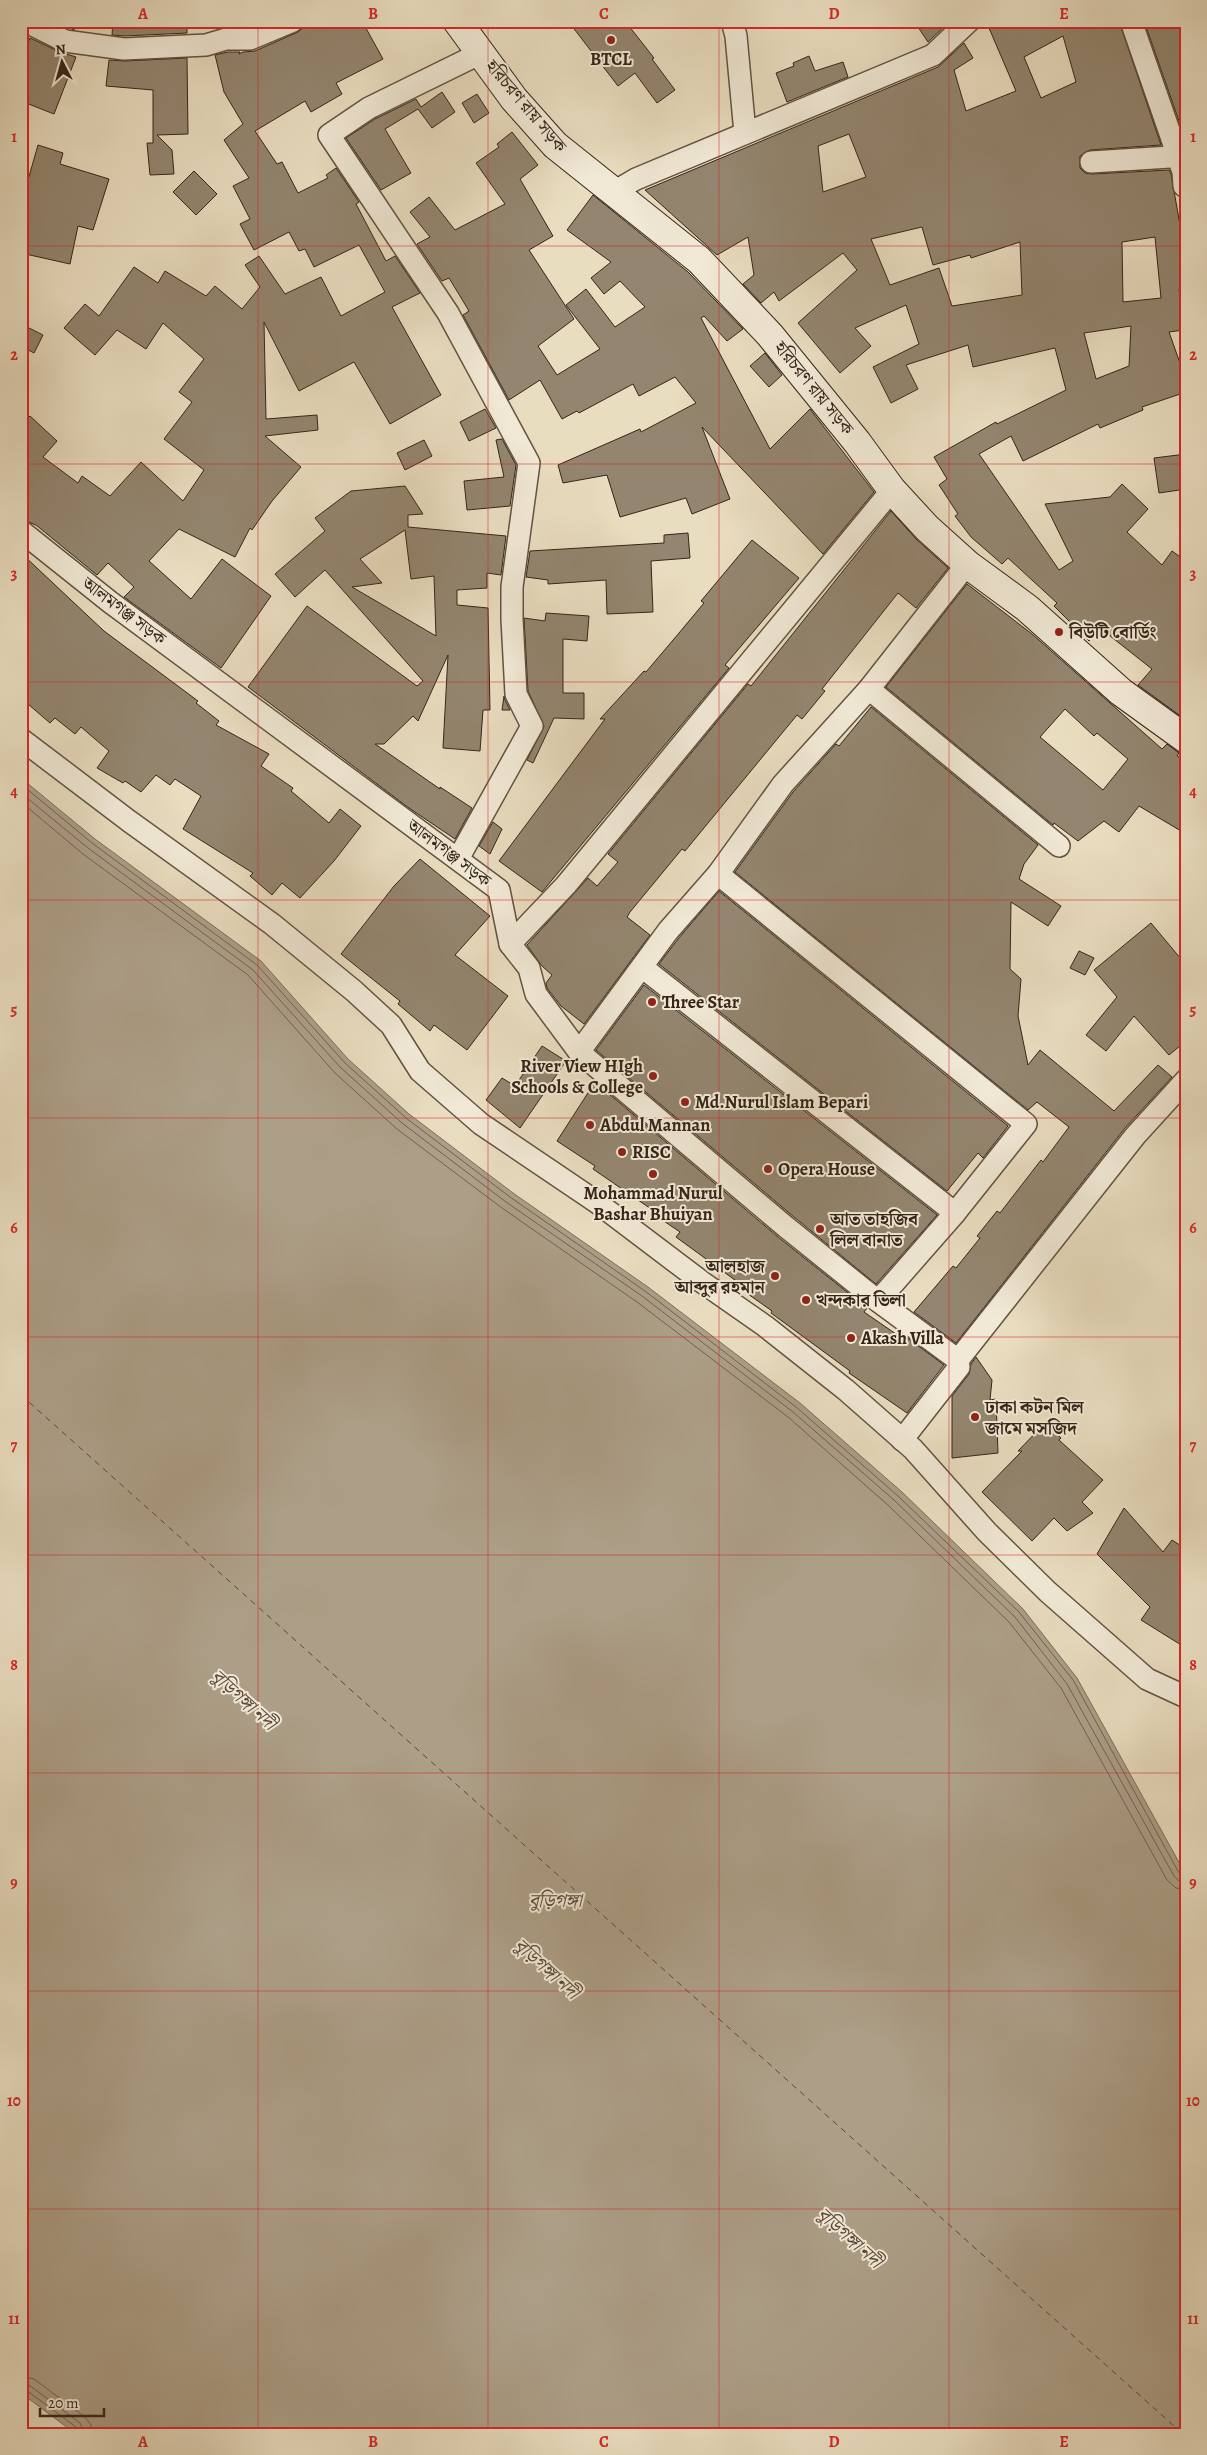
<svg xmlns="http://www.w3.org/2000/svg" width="1207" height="2455" viewBox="0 0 1207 2455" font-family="Alegreya,'Noto Serif Bengali',serif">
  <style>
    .water { fill: #ac9e87; stroke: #7c6e5b }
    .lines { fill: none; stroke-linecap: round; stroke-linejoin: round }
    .shore { stroke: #706250; stroke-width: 1 }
    .ferry { stroke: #594939; stroke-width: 1; stroke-dasharray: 6 5; stroke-linecap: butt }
    .building { fill: #93856f; stroke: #352518; fill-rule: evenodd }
    .street-casing { stroke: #625342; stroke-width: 24 }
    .secondary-casing { stroke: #352518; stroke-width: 30 }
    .street { stroke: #f1e9d6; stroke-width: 21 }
    .secondary { stroke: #f1e9d6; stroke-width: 28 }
    .grid { fill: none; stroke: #d62828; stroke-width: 1; stroke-opacity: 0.55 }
    .poi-dot { fill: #8f2418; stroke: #f1e9d6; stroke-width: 2 }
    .labels { text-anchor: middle; stroke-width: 4; stroke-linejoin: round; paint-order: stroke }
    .poi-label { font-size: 18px; font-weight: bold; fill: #352518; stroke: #f1e9d6; text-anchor: start }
    .street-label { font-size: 18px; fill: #352518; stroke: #f1e9d6 }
    .water-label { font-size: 19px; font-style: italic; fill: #594939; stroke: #f1e9d6 }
    .neatline { fill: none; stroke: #d62828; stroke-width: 2 }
    .grid-label { font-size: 16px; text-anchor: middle; font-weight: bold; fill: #d62828 }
  </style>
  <rect width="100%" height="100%" fill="#e9ddc0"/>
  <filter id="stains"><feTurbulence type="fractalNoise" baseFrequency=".004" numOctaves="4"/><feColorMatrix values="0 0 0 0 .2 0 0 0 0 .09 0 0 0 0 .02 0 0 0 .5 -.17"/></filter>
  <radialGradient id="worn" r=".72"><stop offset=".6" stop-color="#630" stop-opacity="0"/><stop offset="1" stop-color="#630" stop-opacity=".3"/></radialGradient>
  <path class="water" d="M21 778 95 839 261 961 348 1059 409 1114 513 1193 648 1287 800 1403 902 1492 1023 1609 1077 1678 1186 1875V2434H76L21 2393Z"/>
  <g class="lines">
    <g class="shore">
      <path d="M21 784 92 843 257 965 345 1063 406 1118 510 1197 645 1291 796 1407 898 1496 1019 1612 1073 1680 1179 1873 1186 1876"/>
      <path d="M21 793 88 848 253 970 340 1067 402 1123 506 1202 642 1296 793 1412 894 1500 1015 1617 1067 1684 1174 1876 1179 1881 1186 1882"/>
      <path d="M21 802 83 854 248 975 335 1073 397 1129 502 1208 637 1302 788 1417 889 1506 1009 1622 1061 1688 1167 1880 1176 1888 1186 1890"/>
      <path d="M21 2376 34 2379 85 2417 91 2425 92 2434"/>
      <path d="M21 2383 29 2385 80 2423 85 2434"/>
      <path d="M21 2389 26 2390 76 2427 78 2434"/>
    </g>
    <path class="ferry" d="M21 1395 1183 2434"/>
  </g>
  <g class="building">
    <path d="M53 21H78L74 30Z"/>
    <path d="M113 21H187V33L125 36 112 35Z"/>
    <path d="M226 21H243V26L225 27Z"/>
    <path d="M305 21H362L383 59 336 83 342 94 311 112 305 101 255 131 277 164 282 162 298 193 328 178 326 175 336 168 359 202 356 204 386 261 395 256 420 293 392 307 441 395 390 424 354 362 299 391 264 322 266 419 317 415 318 430 265 436 301 467 272 501 252 530 250 528 235 557 179 529 149 561 191 599 222 559 271 596 221 668 124 597 134 587 108 563 97 575 36 525 21 519V425L30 416 57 441 43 457 78 483 82 476 110 496 141 462 183 501 204 470 164 439 192 402 179 392 204 359 163 323 146 349 117 330 95 355 64 328 85 304 99 316 134 267 158 283 165 271 206 296 215 286 242 309 260 287 245 265 259 256 285 294 321 277 341 316 385 292 359 245 314 267 305 249 299 251 289 232 254 250 240 224 250 219 233 186 249 178 224 140 243 124 224 92 215 55 228 52H240L239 54 243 52 255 51 298 32 303 28Z"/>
    <path d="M568 21H625L654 58 652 59 675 90 657 103 635 73 618 86Z"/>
    <path d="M914 21H949V22L928 42Z"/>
    <path d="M986 21H1119L1161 145 1090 150 1080 156V168L1085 173 1092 174 1169 170 1171 174 1186 259V289H1179L1184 330 1169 332 1186 380V392L1142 407 1143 410 1100 428 1098 424 1023 461 1011 436 979 454 1059 570 1073 561 1045 504 1110 497 1122 484 1148 509 1127 532 1162 565 1172 551 1186 561V720L1138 685 1152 669 1100 628 1089 641 1054 606 1057 603 1008 558 1002 564 971 537 955 516 958 514 939 485 947 479 934 457 996 422 997 424 1066 390 1055 348 973 367 968 345 906 365 918 389 891 403 873 367 919 344 906 305 855 328 871 346 840 373 798 323 857 270 843 253 779 301 774 292 761 303 743 284 754 275 748 237 717 255 645 190 938 67 964 43 973 58 954 70 966 111 1016 91ZM1063 36 1076 82 1041 98 1024 57ZM849 134 866 177 823 192 818 146ZM922 227 933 265 970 255 971 258 1020 242 1022 295 952 306 939 268 890 285 871 239ZM1155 237 1161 298 1123 302 1122 242ZM1131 326 1129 366 1096 379 1084 333Z"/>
    <path d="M1144 21H1182L1186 30V141Z"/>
    <path d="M30 38 60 52 76 57 54 114 21 101V44L26 47Z"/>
    <path d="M809 56 815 71 843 62 848 77 787 102 776 73 794 66 793 63Z"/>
    <path d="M187 58 188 134 157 135 172 150 174 174 150 175 147 143H153V90L106 86 109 60 125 61Z"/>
    <path d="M442 92 455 112 432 128 418 109 385 129 411 173 381 190 346 138 375 119 416 99 421 107Z"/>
    <path d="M477 94 489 113 474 123 462 103Z"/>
    <path d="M512 132 538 165 520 179 553 236 529 250 574 319 538 346 557 375 600 349 566 305 586 289 615 327 645 307 620 281 604 294 591 278 611 262 567 230 593 195 688 272 743 329 727 341 704 316 701 318 770 449 810 409 874 492 823 554 702 427 730 499 692 514 686 498 620 517 607 475 563 483 558 465 640 429 641 432 696 403 675 377 639 396 633 384 579 413 577 411 562 419 540 380 509 400 463 315 469 311 449 278 442 281 417 244 430 237 410 212 429 197 455 230 505 204 476 163 499 147 497 144Z"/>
    <path d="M38 145 63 153 60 164 109 179 93 230 78 226 70 264 21 253V185L26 187Z"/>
    <path d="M194 171 217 194 196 215 173 192Z"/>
    <path d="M21 324 43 335 34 353 21 346Z"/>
    <path d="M765 353 782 375 769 387 750 366Z"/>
    <path d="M485 409 496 428 469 441 460 422Z"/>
    <path d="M502 439 516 465 510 506 467 510 464 481 504 477 496 440Z"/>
    <path d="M424 440 432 456 405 470 397 453Z"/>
    <path d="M1186 454V489L1159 493 1154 458Z"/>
    <path d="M405 486 423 514 408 515V527L506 536 501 575 487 573V588L457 590V605L488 608 490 710H483L480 751 443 748 448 655 418 721 413 716 384 744H375L440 789V787L472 808 455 839 409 808 248 687 307 606 417 686 423 681 325 570 295 597 275 574 325 531 315 518 351 491ZM405 530 411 579 434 576 436 636 352 587 382 583 360 559Z"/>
    <path d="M891 511 916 539 948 568 916 608 898 593 822 689 825 691 802 719 797 715 685 851 682 849 630 912 627 917 650 935 584 1024 561 1006 547 988 546 983 552 975 542 966 527 945 588 878 597 886 618 862 608 854 748 684 751 686Z"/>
    <path d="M688 533 690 558 651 561 653 612 607 614 606 580 548 584V580L526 577 530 551 664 543V535Z"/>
    <path d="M752 540 799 578 725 665 729 668 542 892 499 861 605 719H600L644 671 646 672 679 633 704 603 701 601Z"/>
    <path d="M21 553 104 631 198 701 196 703 219 721 216 725 269 754 261 766 293 788 291 791 329 823 340 809 361 826 334 861 300 898 282 883 272 895 250 876 253 873 183 829 201 796 175 779 170 785 156 775 141 792 125 781 123 783 97 768 109 751 81 727 75 734 55 718 50 723 21 698Z"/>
    <path d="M967 584 1032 634 1162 749 1167 744 1179 753 1177 756 1186 761V834L1139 806 1119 832 1104 821 1078 841 1054 823 1053 825 886 687ZM1065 709 1094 736 1097 733 1128 759 1103 790 1040 737Z"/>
    <path d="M546 613 589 616 587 641 563 639V693H584V719L554 718 533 763 527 760 544 726 528 691 524 618 545 621Z"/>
    <path d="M504 696 505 700 510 710H502Z"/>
    <path d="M871 707 1038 845 1024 864 1019 879 1061 906 1048 926 1011 902 1010 969 1021 979 1018 1016 1028 1065 1040 1050 1114 1111 1158 1065 1172 1077 1125 1128 956 1343 914 1312 953 1266 956 1268 980 1238 977 1236 997 1211 1000 1213 1041 1160 1043 1162 1069 1127 1037 1102 1028 1110 735 872 793 792 836 744 839 746Z"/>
    <path d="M493 822 502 829 490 854 479 846Z"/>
    <path d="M420 859 490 916 455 955 508 996 467 1050 434 1025 430 1031 398 1004 400 1001 341 954 394 886Z"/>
    <path d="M719 891 1008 1126 983 1158 978 1153 947 1191 659 964 678 939Z"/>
    <path d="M1151 923 1186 965V1041L1169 1055 1134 1016 1106 1051 1086 1035 1117 997 1094 970Z"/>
    <path d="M1079 951 1094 958 1085 975 1070 968Z"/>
    <path d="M644 985 937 1215 876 1284 794 1217 596 1050Z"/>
    <path d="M542 1046 566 1061 520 1128 486 1100 502 1078 515 1086Z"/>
    <path d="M595 1082 778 1237 867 1308 864 1312 896 1334 898 1331 944 1365 907 1413 849 1373 850 1371 771 1313 772 1311 748 1294 750 1291 676 1237 680 1232 652 1213 654 1211 593 1169 595 1166 557 1141Z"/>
    <path d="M976 1357 992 1380 990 1400 996 1399 998 1453 952 1458V1396L969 1374 971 1364Z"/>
    <path d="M1045 1423 1061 1438 1059 1440 1103 1480 1082 1502 1093 1513 1067 1531 1054 1518 1032 1541 982 1492 1022 1451H1018Z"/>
    <path d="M1124 1508 1163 1552 1172 1540 1186 1549V1648L1141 1620 1150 1607 1097 1554Z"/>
  </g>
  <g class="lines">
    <g class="street-casing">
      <g id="street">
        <path d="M25 21 65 41 124 49 206 45 226 39H250L293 21"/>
        <path d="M732 21 736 36 745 133"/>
        <path d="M1131 21 1172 139 1183 172 1184 186"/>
        <path d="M1091 162 1186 156"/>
        <path d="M612 193 636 179 933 55 969 21"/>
        <path d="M21 531 110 602 499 890 510 944 529 968 536 994 579 1052 786 1227 878 1301 958 1360 959 1367 902 1440"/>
        <path d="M869 689 1059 846"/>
        <path d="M21 739 129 821 272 924 354 991 391 1025 420 1071 481 1124 595 1201 702 1282 765 1326 846 1390 913 1449 987 1532 1048 1592 1147 1679 1186 1697"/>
        <path d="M458 859 532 726 516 694 512 619V587L529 463 448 313 329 135 369 108 481 53"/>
        <path d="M718 874 1026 1124 955 1213 878 1301"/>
        <path d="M510 944 566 885 892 490"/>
        <path d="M642 967 955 1213"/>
        <path d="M579 1052 668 931 718 874 783 784 869 689 967 564"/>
        <path d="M958 1360 1135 1136 1186 1080"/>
      </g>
    </g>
    <g class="secondary-casing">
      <path id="secondary" d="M457 21 514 99 555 145 699 260 770 335 857 442 892 490 927 528 967 564 1027 608 1121 692 1186 739"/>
    </g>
    <use href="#street" class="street"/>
    <use href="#secondary" class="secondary"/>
  </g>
  <path class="grid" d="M258 21V2434M488 21V2434M719 21V2434M949 21V2434M21 246H1186M21 464H1186M21 682H1186M21 900H1186M21 1118H1186M21 1337H1186M21 1555H1186M21 1773H1186M21 1991H1186M21 2209H1186"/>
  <g class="poi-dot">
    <circle cx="611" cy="40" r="5"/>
    <circle cx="1059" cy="632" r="5"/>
    <circle cx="652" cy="1002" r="5"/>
    <circle cx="653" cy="1076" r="5"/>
    <circle cx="685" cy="1102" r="5"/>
    <circle cx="590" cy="1125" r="5"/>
    <circle cx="622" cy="1152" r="5"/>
    <circle cx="768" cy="1169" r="5"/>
    <circle cx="653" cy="1174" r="5"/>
    <circle cx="820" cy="1229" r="5"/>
    <circle cx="775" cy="1276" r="5"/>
    <circle cx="806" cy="1300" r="5"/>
    <circle cx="851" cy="1338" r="5"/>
    <circle cx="975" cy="1417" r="5"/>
  </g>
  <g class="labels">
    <g class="poi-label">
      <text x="611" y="65" text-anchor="middle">BTCL</text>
      <text x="1069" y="638">বিউটি বোর্ডিং</text>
      <text x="662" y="1008">Three Star</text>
      <text x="643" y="1072" text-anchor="end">River View HIgh<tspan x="643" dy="21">Schools &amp; College</tspan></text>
      <text x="695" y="1108">Md.Nurul Islam Bepari</text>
      <text x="600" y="1131">Abdul Mannan</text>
      <text x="632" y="1158">RISC</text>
      <text x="778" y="1175">Opera House</text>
      <text x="653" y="1199" text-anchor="middle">Mohammad Nurul<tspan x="653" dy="21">Bashar Bhuiyan</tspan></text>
      <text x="830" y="1225">আত তাহজিব<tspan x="830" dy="21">লিল বানাত</tspan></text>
      <text x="765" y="1272" text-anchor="end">আলহাজ<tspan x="765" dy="21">আব্দুর রহমান</tspan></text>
      <text x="816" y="1306">খন্দকার ভিলা</text>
      <text x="861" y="1344">Akash Villa</text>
      <text x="985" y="1413">ঢাকা কটন মিল<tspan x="985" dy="21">জামে মসজিদ</tspan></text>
    </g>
    <g class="street-label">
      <text transform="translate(526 106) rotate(50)" y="6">হরিচরণ রায় সড়ক</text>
      <text transform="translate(814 388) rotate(51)" y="6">হরিচরণ রায় সড়ক</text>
      <text transform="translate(124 611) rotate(37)" y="6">আলমগঞ্জ সড়ক</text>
      <text transform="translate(449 853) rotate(37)" y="6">আলমগঞ্জ সড়ক</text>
    </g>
    <g class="water-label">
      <text transform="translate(244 1699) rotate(42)" y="7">বুড়িগঙ্গা নদী</text>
      <text x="555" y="1907">বুড়িগঙ্গা</text>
      <text transform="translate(547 1968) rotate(42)" y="7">বুড়িগঙ্গা নদী</text>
      <text transform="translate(850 2237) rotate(42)" y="7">বুড়িগঙ্গা নদী</text>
    </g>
  </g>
  <rect width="1207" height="2455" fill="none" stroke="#e9ddc0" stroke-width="55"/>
  <g transform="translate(62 62) rotate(354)" stroke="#f1e9d6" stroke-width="4" paint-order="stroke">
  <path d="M0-4L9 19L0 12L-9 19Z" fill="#352518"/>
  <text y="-8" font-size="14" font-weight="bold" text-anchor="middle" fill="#352518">N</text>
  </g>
  <path d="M40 2408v8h64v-8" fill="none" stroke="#352518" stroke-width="2.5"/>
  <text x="48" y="2408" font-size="15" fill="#352518" stroke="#f1e9d6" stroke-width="4" paint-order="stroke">20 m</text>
  <rect x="28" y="28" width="1152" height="2400" class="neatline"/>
  <g class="grid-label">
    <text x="143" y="19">A</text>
    <text x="373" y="19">B</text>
    <text x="604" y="19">C</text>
    <text x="834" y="19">D</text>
    <text x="1064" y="19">E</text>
    <text x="14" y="142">1</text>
    <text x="1193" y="142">1</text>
    <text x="14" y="360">2</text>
    <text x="1193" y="360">2</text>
    <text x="14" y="579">3</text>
    <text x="1193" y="579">3</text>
    <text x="14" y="797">4</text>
    <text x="1193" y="797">4</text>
    <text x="14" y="1015">5</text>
    <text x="1193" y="1015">5</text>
    <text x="14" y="1233">6</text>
    <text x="1193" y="1233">6</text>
    <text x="14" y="1451">7</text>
    <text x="1193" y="1451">7</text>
    <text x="14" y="1670">8</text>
    <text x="1193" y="1670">8</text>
    <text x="14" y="1888">9</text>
    <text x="1193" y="1888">9</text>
    <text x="14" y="2106">10</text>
    <text x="1193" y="2106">10</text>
    <text x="14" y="2324">11</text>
    <text x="1193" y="2324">11</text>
    <text x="143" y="2447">A</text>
    <text x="373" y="2447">B</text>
    <text x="604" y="2447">C</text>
    <text x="834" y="2447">D</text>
    <text x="1064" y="2447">E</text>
  </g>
  <rect width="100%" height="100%" filter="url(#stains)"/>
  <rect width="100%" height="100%" fill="url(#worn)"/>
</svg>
